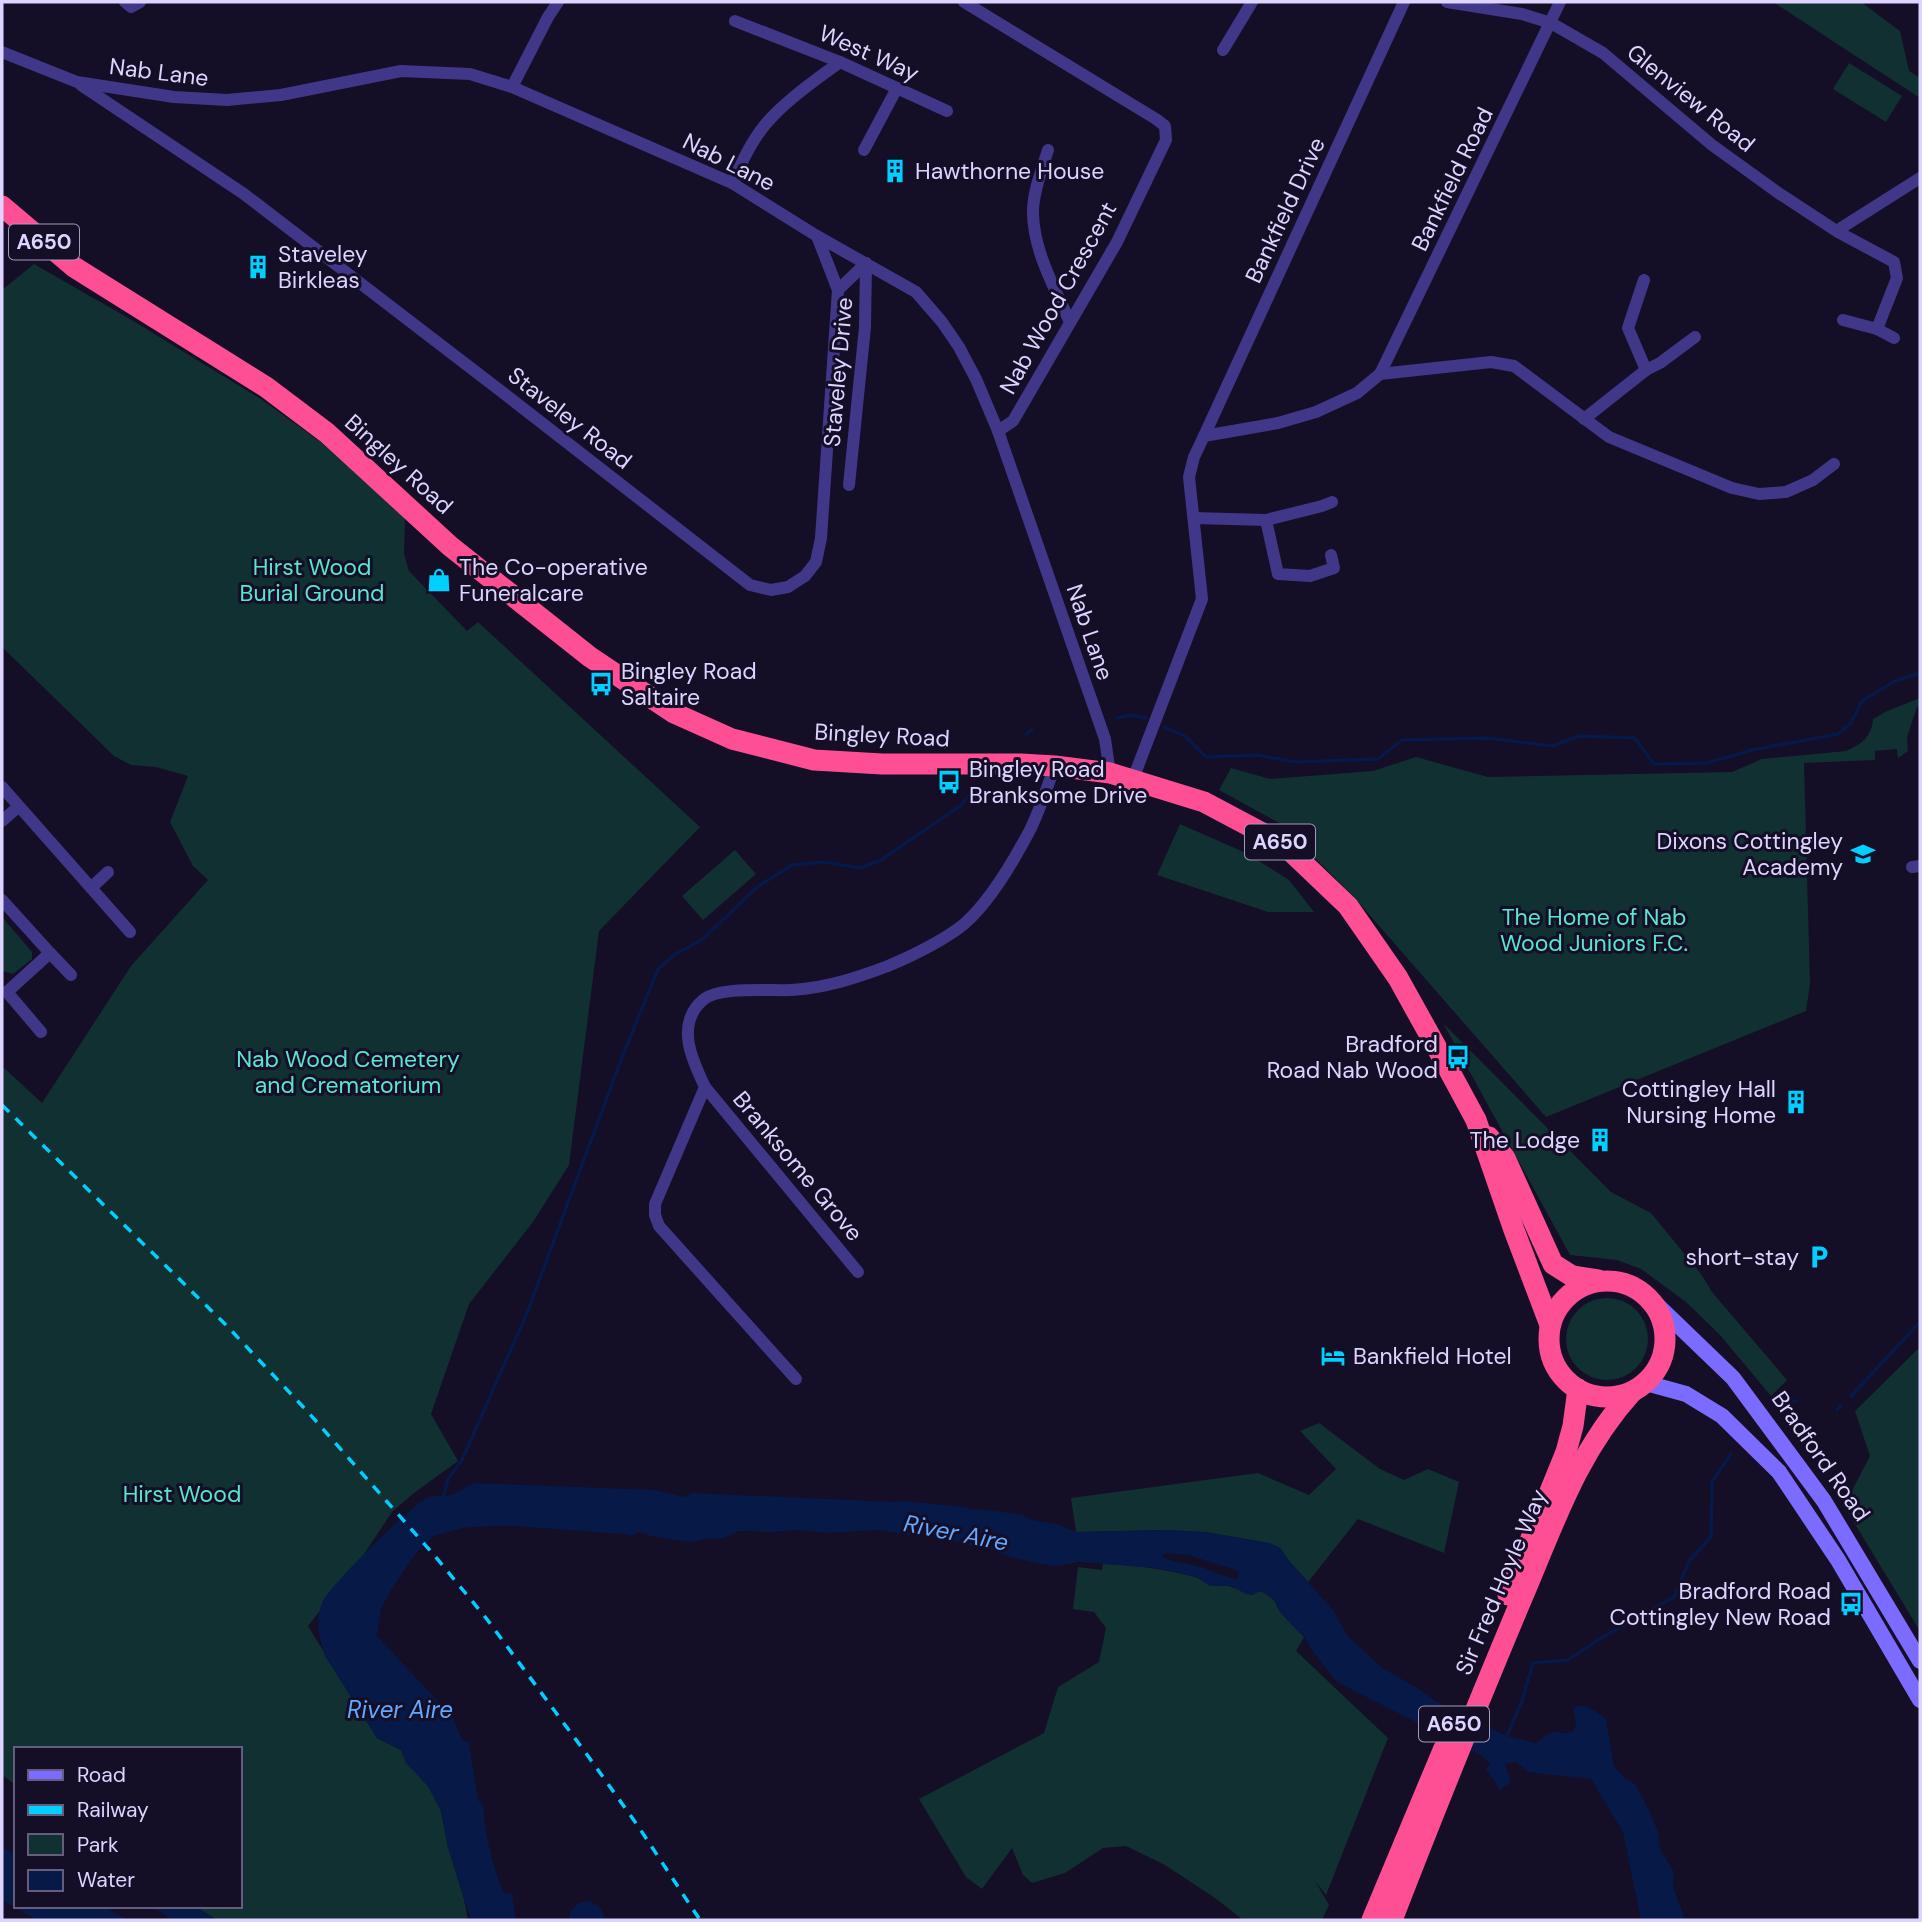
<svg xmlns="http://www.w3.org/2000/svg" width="1922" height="1922" viewBox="0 0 1922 1922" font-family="'DM Sans',sans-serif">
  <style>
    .green { fill: #113031 }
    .water { fill: #071947; fill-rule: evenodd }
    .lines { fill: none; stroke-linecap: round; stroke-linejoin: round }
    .stream { stroke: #071947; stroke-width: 3.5 }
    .street { stroke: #413788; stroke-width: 12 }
    .secondary { stroke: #7c6bff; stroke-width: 16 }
    .highway { stroke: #ff4f94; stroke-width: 21 }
    .rail { stroke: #00cfff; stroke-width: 3.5; stroke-dasharray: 10 9; stroke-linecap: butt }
    .labels { text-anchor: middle; stroke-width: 6; stroke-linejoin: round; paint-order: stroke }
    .shield { fill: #140e27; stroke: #a199be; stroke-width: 2 }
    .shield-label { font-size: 21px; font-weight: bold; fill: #ddd4ff }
    .street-label { font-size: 23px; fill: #ddd4ff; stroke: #140e27 }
    .poi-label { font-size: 23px; fill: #ddd4ff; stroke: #140e27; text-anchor: start }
    .park-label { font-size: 23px; fill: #59e6cf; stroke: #140e27 }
    .water-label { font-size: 24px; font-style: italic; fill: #62a8ff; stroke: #140e27 }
  </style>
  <rect width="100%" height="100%" fill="#140e27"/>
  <g class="green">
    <path d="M1773 2H1861L1900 31 1909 71 1920 78V98Z"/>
    <path d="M1849 63 1902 96 1886 122 1833 89Z"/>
    <path d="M34 264 130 319 261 399 322 443 405 517 404 554 409 571 467 631 478 622 700 827 599 931 569 1165 533 1222 469 1304 431 1414 458 1461 414 1493 392 1512 360 1560 308 1626 377 1738 401 1750 407 1763 428 1786 441 1811 448 1847 464 1899 468 1920H217L195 1906H240V1749H16V1785L2 1775V1066L42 1103 131 966 208 880 193 866 170 822 188 776 156 767 131 765 114 756 2 647V290Z"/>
    <path d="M1920 698V707H1917L1907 737 1908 751 1898 758 1897 749 1875 751V760L1804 763 1810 984 1806 1011 1546 1117 1353 896 1281 824 1219 790 1231 768 1270 779 1373 771 1416 757 1488 777 1732 772 1762 759 1846 751C1861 745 1872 736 1873 719L1887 711Z"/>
    <path d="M1180 824 1246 853 1289 880 1314 912H1268L1157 875Z"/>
    <path d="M735 850 756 874 703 920 682 896Z"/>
    <path d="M2 917 32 952V959L13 974 2 971Z"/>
    <path d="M1443 1023 1611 1192 1651 1213 1701 1274 1712 1292 1787 1380 1771 1396 1720 1335 1686 1302 1641 1269 1617 1260 1570 1255Z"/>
    <circle cx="1607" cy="1339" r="41"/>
    <path d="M1920 1347V1631L1844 1506 1870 1456 1855 1411Z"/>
    <path d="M1319 1423 1380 1469 1404 1480 1428 1469 1459 1482 1444 1553 1358 1519 1308 1582 1290 1562 1280 1548 1269 1543 1205 1532 1166 1530 1076 1532 1071 1498 1258 1473 1309 1495 1336 1469 1300 1431Z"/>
    <path d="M1103 1564C1142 1565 1179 1571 1216 1583 1228 1586 1236 1587 1246 1594L1259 1591 1265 1593 1274 1600 1280 1612 1304 1637 1296 1651 1388 1738 1326 1895 1315 1881 1329 1905 1322 1920H1243L1215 1898 1165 1865 1126 1846 1103 1848 1065 1873 1032 1883 1023 1875 1012 1848 982 1889 966 1877 919 1799 1044 1733 1058 1687 1099 1662 1106 1628 1094 1612 1073 1609 1078 1567 1102 1570Z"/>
  </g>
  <g class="water">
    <path d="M474 1483 655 1490 684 1497 692 1493 895 1502 904 1501 964 1507 977 1510 982 1509 1023 1515 1032 1520 1057 1524 1076 1532 1166 1530 1205 1532 1269 1543 1280 1548 1290 1562 1333 1610 1347 1635 1382 1668 1416 1687 1437 1702 1507 1736 1536 1743 1553 1731 1563 1733 1573 1732 1576 1724 1573 1708C1585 1701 1596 1712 1606 1719L1614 1766 1625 1778 1635 1784 1649 1810 1658 1832 1660 1849 1674 1872 1673 1887 1683 1913 1684 1920H1641L1623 1832 1591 1779 1528 1772 1516 1762 1505 1764 1511 1782 1500 1790 1486 1769 1490 1763 1482 1756 1337 1682 1316 1656 1304 1637 1280 1612 1274 1600 1265 1593 1259 1591 1253 1595 1246 1594 1232 1586H1210L1196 1577 1155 1568 1080 1562 1054 1566 1041 1564 1010 1557 992 1550 967 1545 935 1535H909L879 1530 828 1533 796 1530 774 1532 740 1531 720 1539 710 1538 691 1542 650 1536 645 1533 638 1532 633 1536 622 1534 515 1526H489L463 1528 434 1536 415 1554 391 1590 381 1609 377 1636 453 1717 462 1740 469 1742 478 1800 483 1805C486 1839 491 1861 504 1893L512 1894 516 1920H471L448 1847 441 1811 428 1786 406 1763 401 1750 377 1738 325 1656C319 1639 315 1620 322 1603 328 1587 413 1503 429 1497 436 1495 444 1497 451 1495 459 1493 466 1486 474 1483ZM1165 1553 1188 1555 1236 1570 1239 1574 1237 1579C1223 1577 1210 1569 1197 1566 1185 1563 1174 1562 1162 1557Z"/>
    <path d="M2 1847 16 1855V1906H104L127 1920H37L2 1900Z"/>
    <path d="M586 1901C598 1903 604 1909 604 1920H569C569 1909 576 1903 586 1901Z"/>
    <path d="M151 1906H195L217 1920H172Z"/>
  </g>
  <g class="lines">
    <g class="stream">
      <path d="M1117 718 1130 715 1146 718"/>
      <path d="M1164 727 1185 736 1206 757 1257 755 1295 762 1378 759 1402 740 1487 738 1553 746 1579 736 1635 738 1654 764 1707 763 1752 750 1838 734 1850 724 1862 701 1895 681 1920 673"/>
      <path d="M1026 734 1032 730"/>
      <path d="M1851 1396 1920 1322"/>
      <path d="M1778 1405 1796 1401"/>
      <path d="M1837 1410 1841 1405"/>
      <path d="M443 1499 448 1479 462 1460 527 1313 621 1060 658 969 674 955 703 939 757 887 792 865 824 862 860 868 881 860 960 806 978 785"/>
      <path d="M1507 1736 1522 1701 1533 1663 1568 1660 1601 1638 1674 1597 1689 1561 1711 1537 1712 1482 1731 1454"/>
    </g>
    <g class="street">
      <path d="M125 2 131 7 140 2"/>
      <path d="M964 2 1156 119 1165 126 1166 140 1117 242 1013 421 998 431"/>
      <path d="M1447 2 1522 14 1551 23 1603 53 1712 145 1777 192 1838 232 1894 262 1897 278 1877 329 1843 320"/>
      <path d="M735 21 840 62 947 111"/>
      <path d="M1223 50 1252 2"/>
      <path d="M2 52 77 82 174 97 227 100 281 95 401 71 470 74 512 87 732 183 817 236 916 292 942 322 959 347 976 379 998 431 1105 739 1110 773"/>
      <path d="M81 85 244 194 506 395 750 585 771 590 788 587 805 576 816 562 821 538 838 290 866 263"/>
      <path d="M512 87 548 17 558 2"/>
      <path d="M864 150 897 88"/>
      <path d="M1048 150C1042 169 1034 189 1033 209 1032 248 1054 287 1070 322"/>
      <path d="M732 183C743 160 754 135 772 117 792 96 817 79 840 62"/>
      <path d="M1838 232 1841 228 1920 178"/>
      <path d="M817 236 838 290"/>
      <path d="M1644 280 1628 328 1646 370"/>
      <path d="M1877 329 1894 338"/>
      <path d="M1380 374 1560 2"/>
      <path d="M1584 419 1646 370 1660 363 1695 337"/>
      <path d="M1204 436 1404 2"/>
      <path d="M849 485 865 327 866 263"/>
      <path d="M1194 518 1266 520 1322 506 1332 502"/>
      <path d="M1266 520 1278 574 1310 576 1334 568 1331 555"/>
      <path d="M1133 779 1202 599 1189 477 1194 457 1204 436 1278 423 1316 412 1357 393 1380 374 1491 362 1514 366 1609 437 1732 488 1759 494 1786 492 1813 480 1834 464"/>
      <path d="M2 787 130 932"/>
      <path d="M2 821 18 807"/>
      <path d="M1912 867 1920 866"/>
      <path d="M92 887 108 872"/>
      <path d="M2 900 50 953 7 992 41 1032"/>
      <path d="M50 953 71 975"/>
      <path d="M705 1087 858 1272"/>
      <path d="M796 1379 659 1226 655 1215V1204L705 1087C692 1060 675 1024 703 1000 719 986 769 991 791 990 826 988 856 978 888 966 914 955 941 942 963 925 990 902 1013 862 1030 830 1040 810 1047 787 1055 766"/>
    </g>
    <g class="secondary">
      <path d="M1653 1301 1733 1378 1824 1501 1920 1661"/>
      <path d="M1646 1383 1686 1394 1722 1416 1779 1472 1838 1560 1920 1700"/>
    </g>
    <g class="highway">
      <path d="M2 206 74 267 266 387 327 433 450 546 590 657 674 713 732 739 814 760 882 764H1021L1055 766 1110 773 1204 802 1283 844 1348 906 1398 978 1443 1059 1476 1120 1514 1230 1550 1325"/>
      <path d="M1489 1137 1505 1158 1553 1264 1572 1276 1598 1280"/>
      <circle cx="1607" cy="1339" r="58"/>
      <path d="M1508 1595 1566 1452 1573 1426 1578 1389"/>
      <path d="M1372 1920 1444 1748"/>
      <path d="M1392 1920C1433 1814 1476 1708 1520 1603 1553 1527 1575 1455 1632 1392"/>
    </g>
    <path class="rail" d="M2 1105 226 1325 307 1411 434 1555 486 1618 588 1756 638 1826 700 1920"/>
  </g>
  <defs>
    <g id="building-bare" transform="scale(1.89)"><path d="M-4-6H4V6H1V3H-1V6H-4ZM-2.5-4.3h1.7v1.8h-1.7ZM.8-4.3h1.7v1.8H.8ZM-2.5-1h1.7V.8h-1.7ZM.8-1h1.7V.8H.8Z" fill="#00cfff" stroke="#140e27" stroke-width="2.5" paint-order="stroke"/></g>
    <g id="shop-bare" transform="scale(1.89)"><path d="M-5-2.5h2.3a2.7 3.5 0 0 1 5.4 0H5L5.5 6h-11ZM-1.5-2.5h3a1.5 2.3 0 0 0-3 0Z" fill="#00cfff" stroke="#140e27" stroke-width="2.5" paint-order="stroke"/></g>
    <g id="bus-bare" transform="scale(1.89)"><path d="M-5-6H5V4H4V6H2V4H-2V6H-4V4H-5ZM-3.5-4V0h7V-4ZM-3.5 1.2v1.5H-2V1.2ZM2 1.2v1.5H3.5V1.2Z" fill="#00cfff" stroke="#140e27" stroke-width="2.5" paint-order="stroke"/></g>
    <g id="school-bare" transform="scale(1.89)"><path d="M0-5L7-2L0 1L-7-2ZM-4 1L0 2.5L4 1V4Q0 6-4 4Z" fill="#00cfff" stroke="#140e27" stroke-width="2.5" paint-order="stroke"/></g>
    <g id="parking-bare" transform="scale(1.89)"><path d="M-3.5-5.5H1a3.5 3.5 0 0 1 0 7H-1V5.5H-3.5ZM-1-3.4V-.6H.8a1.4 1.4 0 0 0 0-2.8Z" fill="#00cfff" stroke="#140e27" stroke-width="2.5" paint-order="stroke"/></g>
    <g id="hotel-bare" transform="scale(1.89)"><path d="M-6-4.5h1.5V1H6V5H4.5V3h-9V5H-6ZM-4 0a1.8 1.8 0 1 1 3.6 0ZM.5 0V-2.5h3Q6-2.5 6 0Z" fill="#00cfff" stroke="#140e27" stroke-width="2.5" paint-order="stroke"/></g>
  </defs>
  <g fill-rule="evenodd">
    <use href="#building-bare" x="895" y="171"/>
    <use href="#building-bare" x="258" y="267"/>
    <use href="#shop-bare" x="439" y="580"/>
    <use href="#bus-bare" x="601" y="684"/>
    <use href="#bus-bare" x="949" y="782"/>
    <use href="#school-bare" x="1863" y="854"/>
    <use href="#bus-bare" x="1458" y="1057"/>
    <use href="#building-bare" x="1796" y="1102"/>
    <use href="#building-bare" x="1600" y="1140"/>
    <use href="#parking-bare" x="1819" y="1257"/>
    <use href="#hotel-bare" x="1333" y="1356"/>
    <use href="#bus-bare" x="1851" y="1604"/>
  </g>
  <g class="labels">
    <g class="shield">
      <rect x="9" y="224.5" width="70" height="35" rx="5"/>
      <rect x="1245" y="824.5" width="70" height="35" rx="5"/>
      <rect x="1419" y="1706.5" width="70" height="35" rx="5"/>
    </g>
    <g class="shield-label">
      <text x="44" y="249">A650</text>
      <text x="1280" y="849">A650</text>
      <text x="1454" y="1731">A650</text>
    </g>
    <g class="street-label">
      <text transform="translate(869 53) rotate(24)" y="8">West Way</text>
      <text transform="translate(159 72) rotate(7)" y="8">Nab Lane</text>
      <text transform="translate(1691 98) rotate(39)" y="8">Glenview Road</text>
      <text transform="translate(729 162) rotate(27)" y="8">Nab Lane</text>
      <text transform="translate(1452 179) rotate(-64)" y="8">Bankfield Road</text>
      <text transform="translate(1285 210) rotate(-65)" y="8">Bankfield Drive</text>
      <text transform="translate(1058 298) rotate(-61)" y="8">Nab Wood Crescent</text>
      <text transform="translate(838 372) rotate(-85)" y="8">Staveley Drive</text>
      <text transform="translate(570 418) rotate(38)" y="8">Staveley Road</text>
      <text transform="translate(399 464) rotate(42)" y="8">Bingley Road</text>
      <text transform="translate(1090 632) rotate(71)" y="8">Nab Lane</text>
      <text transform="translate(882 735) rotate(3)" y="8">Bingley Road</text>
      <text transform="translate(798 1166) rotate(50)" y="8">Branksome Grove</text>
      <text transform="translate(1821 1456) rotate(55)" y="8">Bradford Road</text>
      <text transform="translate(1501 1582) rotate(-67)" y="8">Sir Fred Hoyle Way</text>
    </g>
    <g class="poi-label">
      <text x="915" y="179">Hawthorne House</text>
      <text x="278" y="262">Staveley<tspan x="278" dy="26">Birkleas</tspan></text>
      <text x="459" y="575">The Co-operative<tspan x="459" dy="26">Funeralcare</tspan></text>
      <text x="621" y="679">Bingley Road<tspan x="621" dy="26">Saltaire</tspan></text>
      <text x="969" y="777">Bingley Road<tspan x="969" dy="26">Branksome Drive</tspan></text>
      <text x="1843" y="849" text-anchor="end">Dixons Cottingley<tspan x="1843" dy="26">Academy</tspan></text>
      <text x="1438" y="1052" text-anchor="end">Bradford<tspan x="1438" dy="26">Road Nab Wood</tspan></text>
      <text x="1776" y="1097" text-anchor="end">Cottingley Hall<tspan x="1776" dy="26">Nursing Home</tspan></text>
      <text x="1580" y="1148" text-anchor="end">The Lodge</text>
      <text x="1799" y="1265" text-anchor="end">short-stay</text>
      <text x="1353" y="1364">Bankfield Hotel</text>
      <text x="1831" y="1599" text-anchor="end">Bradford Road<tspan x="1831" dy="26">Cottingley New Road</tspan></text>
    </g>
    <g class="park-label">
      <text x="312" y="575">Hirst Wood<tspan x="312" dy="26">Burial Ground</tspan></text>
      <text x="1594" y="925">The Home of Nab<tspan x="1594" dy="26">Wood Juniors F.C.</tspan></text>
      <text x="348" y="1067">Nab Wood Cemetery<tspan x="348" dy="26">and Crematorium</tspan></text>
      <text x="182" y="1502">Hirst Wood</text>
    </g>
    <g class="water-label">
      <text transform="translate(956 1533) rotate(11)" y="8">River Aire</text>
      <text x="400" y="1718">River Aire</text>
    </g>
  </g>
  <rect width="1922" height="1922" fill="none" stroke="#ddd4ff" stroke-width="7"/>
  <rect x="14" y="1747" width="228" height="161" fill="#140e27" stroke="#645d7d" stroke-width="2"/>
  <rect x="28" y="1770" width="35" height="10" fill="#7c6bff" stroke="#645d7d" stroke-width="2"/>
  <text x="77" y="1782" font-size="21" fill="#ddd4ff">Road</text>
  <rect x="28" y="1805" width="35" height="10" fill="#00cfff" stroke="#645d7d" stroke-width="2"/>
  <text x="77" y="1817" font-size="21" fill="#ddd4ff">Railway</text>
  <rect x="28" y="1834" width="35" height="21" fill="#113031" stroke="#645d7d" stroke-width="2"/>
  <text x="77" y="1852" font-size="21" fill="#ddd4ff">Park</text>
  <rect x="28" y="1870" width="35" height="21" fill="#071947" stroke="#645d7d" stroke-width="2"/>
  <text x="77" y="1887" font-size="21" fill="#ddd4ff">Water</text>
</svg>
